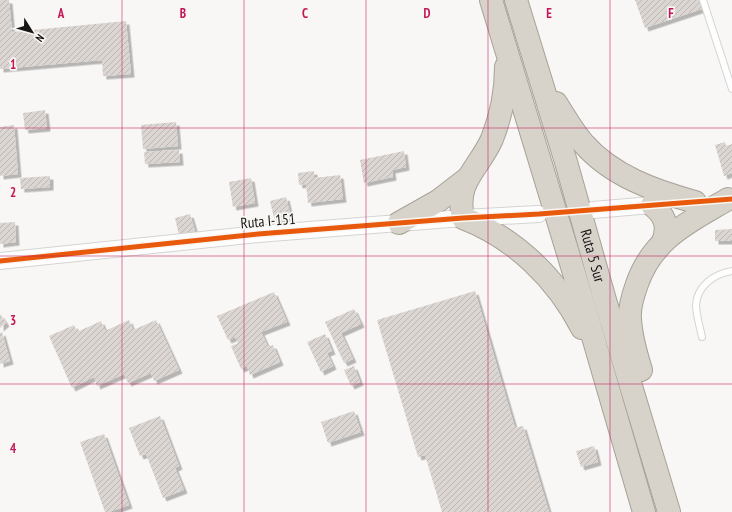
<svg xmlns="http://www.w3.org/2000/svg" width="732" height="512" viewBox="0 0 732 512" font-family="'PT Sans Narrow',sans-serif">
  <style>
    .building { fill: url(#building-hatch); filter: url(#shadow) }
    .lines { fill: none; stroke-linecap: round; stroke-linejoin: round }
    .service-casing { stroke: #d4d4d2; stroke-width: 8 }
    .tertiary-casing { stroke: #d4d4d2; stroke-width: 18 }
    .motorway-casing { stroke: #a7a297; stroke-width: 24 }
    .service { stroke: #fefefe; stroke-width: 6 }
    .tertiary { stroke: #fefefe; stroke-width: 16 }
    .motorway { stroke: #d8d3ca; stroke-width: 22 }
    .cycleway-casing { stroke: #f9f7f4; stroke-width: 8 }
    .cycleway { stroke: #e8590c; stroke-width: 5 }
    .grid { fill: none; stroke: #c2185b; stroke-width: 1; stroke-opacity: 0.55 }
    .labels { text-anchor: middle; stroke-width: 3.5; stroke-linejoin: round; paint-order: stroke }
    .street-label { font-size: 15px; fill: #181716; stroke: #f9f7f4 }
    .grid-label { font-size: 13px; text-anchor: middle; font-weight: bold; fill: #c2185b; stroke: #f9f7f4; stroke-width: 3.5; stroke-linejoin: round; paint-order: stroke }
  </style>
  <defs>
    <pattern id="building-hatch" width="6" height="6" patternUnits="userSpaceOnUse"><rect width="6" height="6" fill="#dcd6d2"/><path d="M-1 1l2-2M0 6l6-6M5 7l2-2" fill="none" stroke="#bcb7b4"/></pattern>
    <filter id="shadow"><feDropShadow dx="3.5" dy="3.5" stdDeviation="0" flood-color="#0004"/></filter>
  </defs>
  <rect width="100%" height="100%" fill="#f8f7f5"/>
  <g class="building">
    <path d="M0 0H9L12 32 126 21 131 74 103 76 102 60 0 69Z"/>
    <path d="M635 0H699L702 9 645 28Z"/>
    <path d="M45 110 47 128 25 130 23 113Z"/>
    <path d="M176 122 178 146 143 149 141 125Z"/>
    <path d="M14 125 18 174 0 176V127Z"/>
    <path d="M725 142 726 146 732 144V173L724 176 715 145Z"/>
    <path d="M179 150 180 162 145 164 144 152Z"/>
    <path d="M404 151 406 167 392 170 393 177 364 183 360 160Z"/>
    <path d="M314 171V178L340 175 343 199 308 203 306 184 299 185 298 173Z"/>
    <path d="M50 176V187L21 189 20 178Z"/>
    <path d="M251 178 255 203 233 207 229 182Z"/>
    <path d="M286 197 291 218 275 222 270 201Z"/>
    <path d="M190 214 195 231 179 235 175 218Z"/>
    <path d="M15 222 16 242 0 244V223Z"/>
    <path d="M732 229V241H715V230Z"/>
    <path d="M475 291 515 428 523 426 549 512H442L425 455 418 457 377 320Z"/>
    <path d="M274 292 287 322 261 332 268 347 273 345 280 362 250 375 247 366 241 369 231 346 238 343 235 337 228 340 217 316Z"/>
    <path d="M354 309 361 324 341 333 353 359 344 363 325 322Z"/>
    <path d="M0 314 6 323 0 328Z"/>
    <path d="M129 320 133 330 156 320 179 370 154 381 151 373 128 383 124 374 97 386 94 377 72 388 49 336 74 325 77 332 101 321 105 331Z"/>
    <path d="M2 332 10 361 0 364V333Z"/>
    <path d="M325 334 332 351 327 353 333 366 321 372 307 342Z"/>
    <path d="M354 366 360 382 351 386 344 370Z"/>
    <path d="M354 411 361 432 328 443 321 422Z"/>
    <path d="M160 416 179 466 175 468 184 490 163 498 146 454 140 456 129 428Z"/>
    <path d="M104 434 129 505 109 512H105L80 442Z"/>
    <path d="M594 446 598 462 581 467 576 451Z"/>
  </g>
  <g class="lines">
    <g class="service-casing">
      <g id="service">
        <path d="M703 0 732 89"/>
        <path d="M702 337C700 327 696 315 696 305 697 286 714 274 732 271"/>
      </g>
    </g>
    <g class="tertiary-casing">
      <g id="tertiary">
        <path d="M593 210 663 204"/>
        <path d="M0 261 258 234 463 218 539 214"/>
      </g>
    </g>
    <g class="motorway-casing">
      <g id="motorway">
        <path d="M491 0 584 306 644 512"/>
        <path id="s1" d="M516 0 566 162 605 300 669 512"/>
        <path d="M506 67C506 92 501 116 492 139 478 170 455 181 463 218 515 238 557 279 582 328"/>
        <path d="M556 103C565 117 573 132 584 144 612 176 655 191 695 202"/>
        <path d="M652 205C665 215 669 226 663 242"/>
        <path d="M399 223 438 201 468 178"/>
        <path d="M641 370C636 354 631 337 630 319 629 308 633 295 637 284 653 238 689 222 728 199"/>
      </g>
    </g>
    <use href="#service" class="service"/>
    <use href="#tertiary" class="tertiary"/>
    <use href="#motorway" class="motorway"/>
    <g class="cycleway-casing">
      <path id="cycleway" d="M0 261 258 234 463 218 539 214 732 199"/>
    </g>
    <use href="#cycleway" class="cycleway"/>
  </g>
  <path class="grid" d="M122 0V512M244 0V512M366 0V512M488 0V512M610 0V512M0 128H732M0 256H732M0 384H732"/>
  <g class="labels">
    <g class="street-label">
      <text transform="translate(268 221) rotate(-5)" y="5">Ruta I-151</text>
      <text dy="5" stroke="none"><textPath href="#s1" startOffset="267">Ruta 5 Sur</textPath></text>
    </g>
  </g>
  <g class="grid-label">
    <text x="61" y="18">A</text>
    <text x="183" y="18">B</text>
    <text x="305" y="18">C</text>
    <text x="427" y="18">D</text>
    <text x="549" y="18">E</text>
    <text x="671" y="18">F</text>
    <text x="13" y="69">1</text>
    <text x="13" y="197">2</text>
    <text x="13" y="325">3</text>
    <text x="13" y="453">4</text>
  </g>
  <g transform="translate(32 32) rotate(127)" stroke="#f9f7f4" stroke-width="3" paint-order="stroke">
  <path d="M0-3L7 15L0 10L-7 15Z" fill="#181716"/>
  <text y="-6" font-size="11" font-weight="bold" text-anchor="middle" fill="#181716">N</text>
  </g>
</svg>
